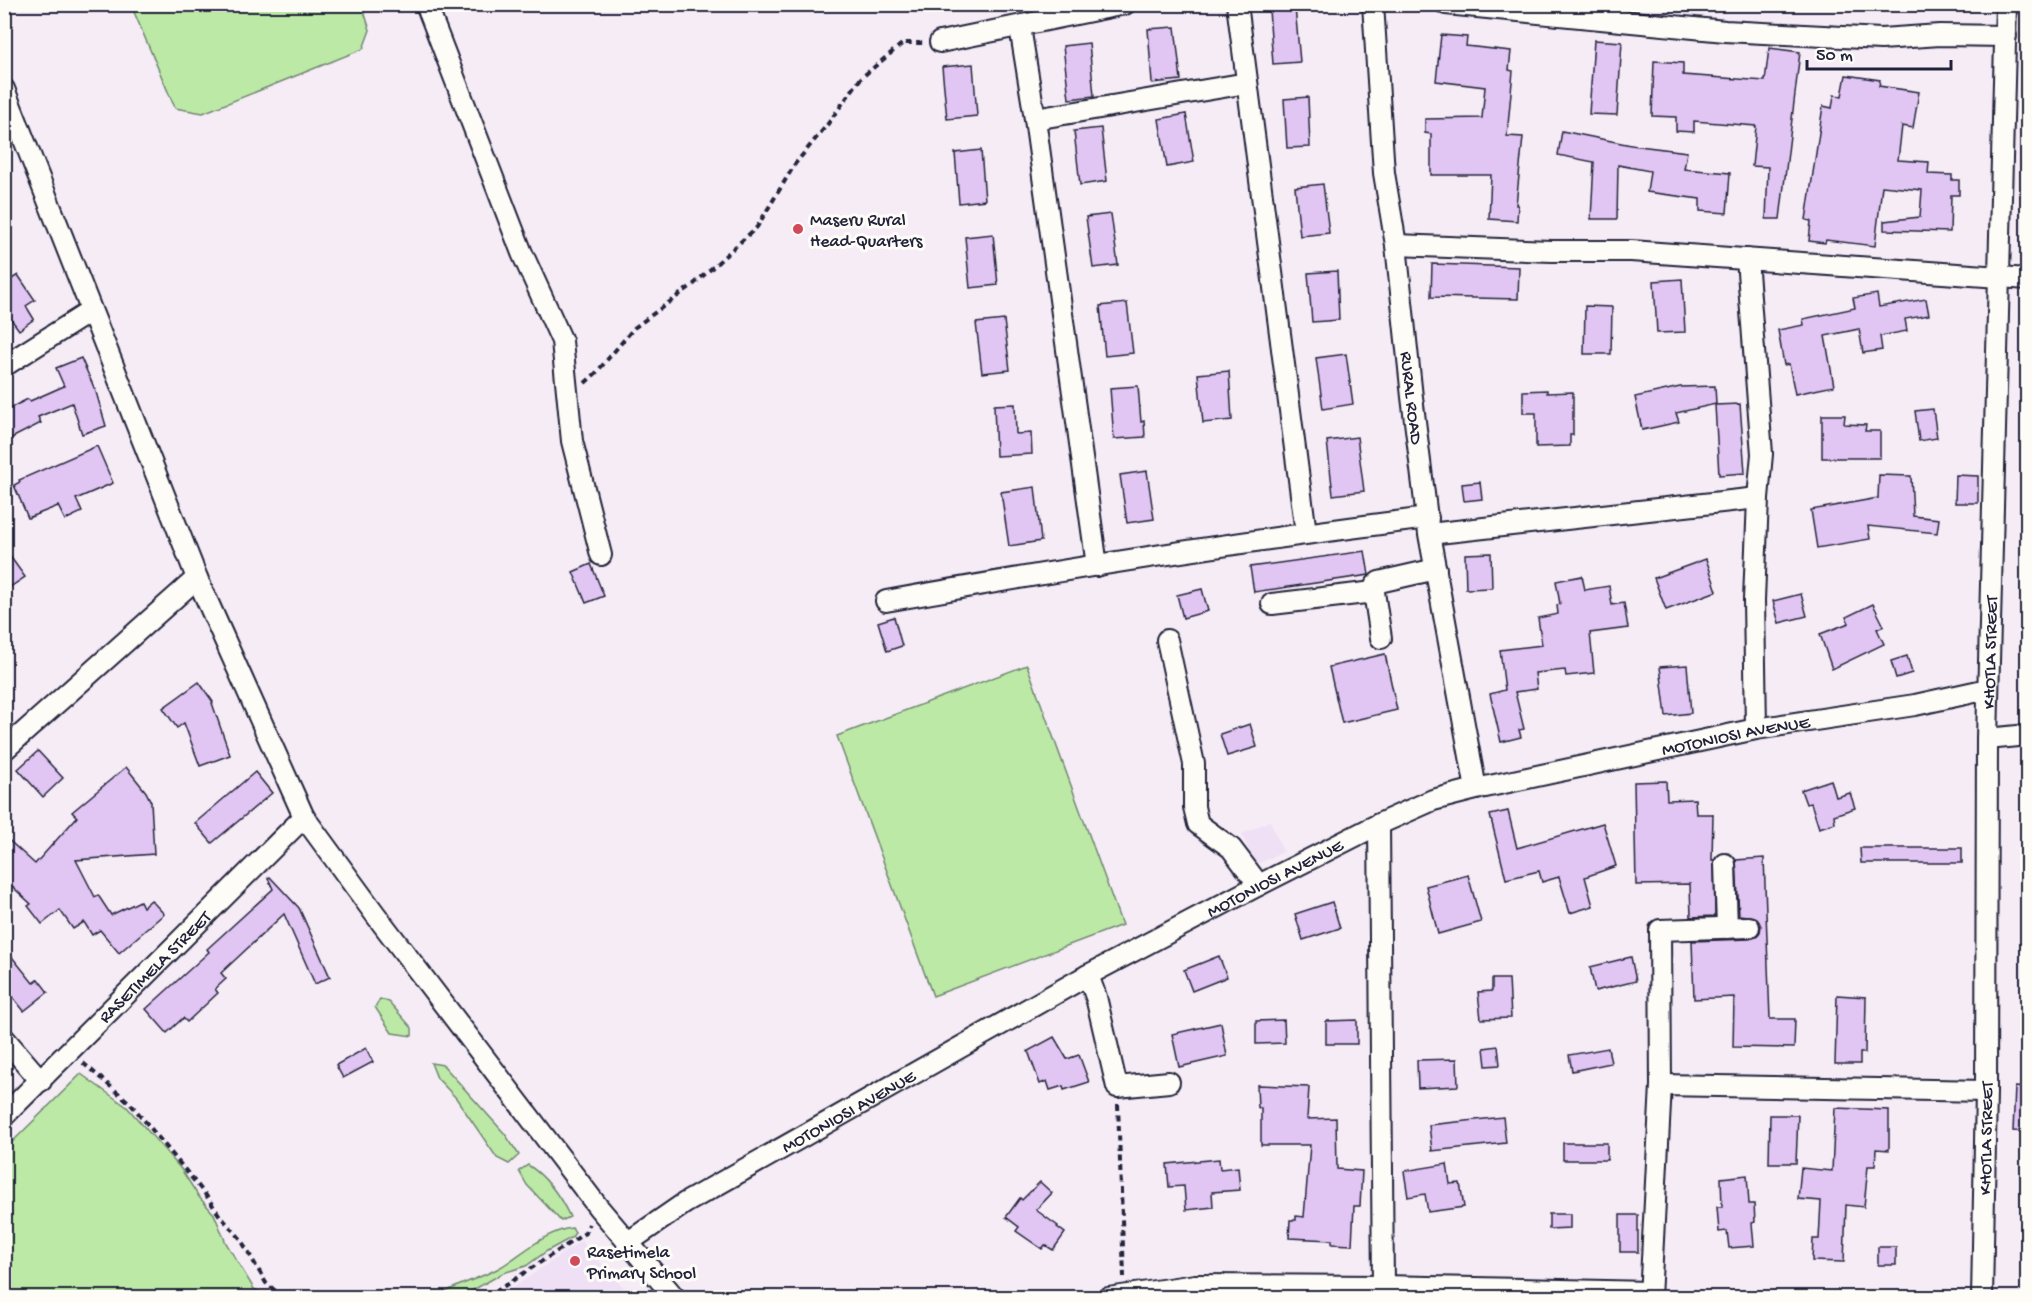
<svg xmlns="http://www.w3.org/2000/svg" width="2032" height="1302" viewBox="0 0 2032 1302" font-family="'Gochi Hand',sans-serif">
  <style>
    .built { fill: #efe0f5 }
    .green { fill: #bde9a7; stroke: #708671; stroke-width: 1.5 }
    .building { fill: #e1c5f3; stroke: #22223b; stroke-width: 1.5 }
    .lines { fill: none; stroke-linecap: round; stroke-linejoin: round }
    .minor-casing { stroke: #22223b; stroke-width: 24 }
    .path { stroke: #22223b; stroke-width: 4; stroke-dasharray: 6 4.5; stroke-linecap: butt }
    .minor { stroke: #fdfcf7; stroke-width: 20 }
    .poi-dot { fill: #d1495b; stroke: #fdfcf7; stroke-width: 2 }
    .labels { text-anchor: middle; stroke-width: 6; stroke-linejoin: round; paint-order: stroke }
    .poi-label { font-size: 18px; fill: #22223b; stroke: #fdfcf7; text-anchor: start }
    .street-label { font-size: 18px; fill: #22223b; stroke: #fdfcf7 }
  </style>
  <rect width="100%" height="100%" fill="#f5ecf6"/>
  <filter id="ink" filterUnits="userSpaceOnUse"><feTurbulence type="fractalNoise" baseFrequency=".0167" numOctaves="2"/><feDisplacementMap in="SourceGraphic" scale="12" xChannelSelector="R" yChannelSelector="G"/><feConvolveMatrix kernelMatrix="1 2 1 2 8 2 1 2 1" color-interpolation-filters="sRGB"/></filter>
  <g filter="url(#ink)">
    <g class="built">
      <path d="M1270 821 1283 852 1255 865 1242 834Z"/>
      <path d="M581 1241 632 1297H500L523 1281Z"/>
    </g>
    <g class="green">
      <path d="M131 5H362L370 30 363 49 203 113 175 108Z"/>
      <path d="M1027 665 1122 925 933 996 837 736Z"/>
      <path d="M380 999 389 1002 412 1028V1036L392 1033 375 1007Z"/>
      <path d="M431 1063 443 1065 505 1134 519 1155 509 1164 497 1158 456 1098 437 1078Z"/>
      <path d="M81 1074 127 1107 181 1169 199 1197 214 1214 226 1243 254 1289 268 1297H5V1149Z"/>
      <path d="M528 1165C547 1177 560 1196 570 1217L561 1221 527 1185 519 1171Z"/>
      <path d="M572 1228 575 1233 571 1238 547 1251 526 1266 503 1273 461 1297H437C456 1284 479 1279 499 1268 523 1254 545 1231 572 1228Z"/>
    </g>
    <g class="building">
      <path d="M1295 7 1300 62 1273 64 1269 10Z"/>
      <path d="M1175 27 1181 80 1152 83 1148 29Z"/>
      <path d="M1441 35 1467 37 1466 46 1511 51 1509 70 1513 71 1507 136 1523 137 1516 205H1518L1517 221 1489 219 1491 175H1431V134L1425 133V119L1482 118 1485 87 1436 81Z"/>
      <path d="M1594 40 1622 42 1617 115 1589 114Z"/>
      <path d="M1089 43 1094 96 1069 99 1063 46Z"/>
      <path d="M1769 48 1800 52 1780 219H1766L1768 167 1752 166 1756 126 1694 121V132L1676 131V117L1652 116 1654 61 1683 63V75L1765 81Z"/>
      <path d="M973 64 977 116 947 119 942 67Z"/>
      <path d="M1846 75 1880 80 1879 86 1919 92 1913 128 1902 126 1898 160 1929 162 1928 174 1952 175V180H1959V195H1951L1950 232 1884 230V221L1920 217 1922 190 1882 186 1875 246 1826 240 1825 243 1809 241 1811 221 1806 220 1823 106 1832 108 1834 95 1842 96Z"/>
      <path d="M1308 97 1310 147 1287 148 1284 99Z"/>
      <path d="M1186 114 1194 162 1167 167 1159 119Z"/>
      <path d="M1101 128 1107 181 1080 185 1074 131Z"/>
      <path d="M1562 131 1631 145 1687 152 1684 169 1730 173 1727 213 1700 211V199L1647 192 1650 171 1618 165 1617 219H1591L1594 162 1558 155Z"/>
      <path d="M981 150 985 200 959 203 955 153Z"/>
      <path d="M1323 184 1329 233 1300 236 1295 187Z"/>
      <path d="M1111 214 1118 265 1093 268 1086 217Z"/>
      <path d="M993 234 998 285 970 288 965 237Z"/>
      <path d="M1432 264 1519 267 1518 299 1431 297Z"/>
      <path d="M1337 271 1339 320 1312 322 1308 273Z"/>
      <path d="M18 275 35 300 26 306 34 319 19 330 11 319 4 323V284Z"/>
      <path d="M1682 279 1685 332 1657 333 1654 281Z"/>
      <path d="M1877 294 1879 307 1926 299 1929 315 1905 319 1907 331 1880 336 1882 350 1863 353 1859 329 1825 336 1834 386 1795 394 1789 364 1784 365 1778 330 1804 325 1803 319 1855 308 1853 298Z"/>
      <path d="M1127 303 1133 353 1105 356 1100 306Z"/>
      <path d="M1585 306 1612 307 1611 354H1584Z"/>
      <path d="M1004 320 1010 370 982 373 976 323Z"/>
      <path d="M1346 354 1353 404 1323 409 1316 358Z"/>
      <path d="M81 358 96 392 106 426 82 434 72 403 38 417 41 423 4 442V411L28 399 30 401 64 386 56 368Z"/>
      <path d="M1229 371 1232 420 1203 423 1198 374Z"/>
      <path d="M1138 386 1141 422 1144 421 1145 437 1114 439 1110 388Z"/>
      <path d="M1715 386 1716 404 1676 413 1679 422 1642 430 1635 397 1680 387Z"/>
      <path d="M1547 390V393L1573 392V435H1570V446L1536 447V413H1523V391Z"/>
      <path d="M1015 404 1016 434 1031 433 1032 454 996 456 994 405Z"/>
      <path d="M1740 404 1745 473 1719 475 1715 405Z"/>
      <path d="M1933 409 1937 438 1919 441 1915 411Z"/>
      <path d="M1822 415H1845L1844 424 1866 425 1865 431H1880V458H1822Z"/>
      <path d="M1357 437 1364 491 1333 495 1327 441Z"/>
      <path d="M97 446 113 483 76 499 82 512 65 520 58 506 28 518 14 485 20 482 19 480Z"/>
      <path d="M1147 471 1154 519 1127 523 1120 475Z"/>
      <path d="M1879 475 1911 476 1913 516 1939 519 1937 533 1868 526 1870 539 1817 548 1811 510 1878 498Z"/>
      <path d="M1956 475 1978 476V503H1955Z"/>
      <path d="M1480 482 1482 499 1464 501 1462 484Z"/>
      <path d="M1035 487 1041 541 1009 546 1001 492Z"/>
      <path d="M4 548 25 577 4 591Z"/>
      <path d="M1365 551 1369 575 1254 592 1250 567Z"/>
      <path d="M1491 553 1492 588 1466 589 1465 554Z"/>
      <path d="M1706 559 1717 591 1666 610 1654 578Z"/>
      <path d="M591 564 604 596 586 603 573 572Z"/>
      <path d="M1582 576 1585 590 1609 586 1612 605 1624 603 1628 628 1590 633 1594 673 1566 676 1565 670 1535 673 1537 689 1515 692 1524 729 1519 730 1521 737 1501 742 1490 694 1505 690 1500 650 1542 645 1538 618 1558 614 1557 605 1560 604 1556 581Z"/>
      <path d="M1202 589 1208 611 1183 618 1177 595Z"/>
      <path d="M1801 594 1807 616 1779 623 1773 601Z"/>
      <path d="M1873 604 1884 626 1877 629 1884 644 1832 669 1820 634 1849 623 1846 617Z"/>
      <path d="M894 617 902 646 887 651 878 622Z"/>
      <path d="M1385 654 1397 710 1342 723 1329 667Z"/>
      <path d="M1907 656 1912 673 1896 678 1891 661Z"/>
      <path d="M1687 665 1691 713 1666 716 1660 667Z"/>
      <path d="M199 682 213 702 212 703 230 755 200 766 184 723 177 728 163 708Z"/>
      <path d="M1250 724 1257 747 1227 756 1220 734Z"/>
      <path d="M38 751 63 778 43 797 18 769Z"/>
      <path d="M126 767 146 792 151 802 154 854 76 860 95 897 98 895 111 915 140 901 143 907 151 900 164 914 119 953 100 930 92 935 84 922 73 929 60 910 42 924 28 906 31 904 4 879V836L35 864 77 817 72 812Z"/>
      <path d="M255 772 272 793 212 843 195 823Z"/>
      <path d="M1831 780 1836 797 1850 793 1855 808 1834 815 1835 823 1819 828 1811 803 1806 804 1801 790Z"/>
      <path d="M1666 781 1667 800 1695 799 1696 814H1713L1712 860H1714L1715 916 1691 917 1690 884 1636 885 1634 782Z"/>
      <path d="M1508 811 1517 848 1603 823 1616 866 1585 877 1593 906 1570 913 1559 877 1542 882 1539 871 1506 879 1490 815Z"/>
      <path d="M1860 848H1962V863H1861Z"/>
      <path d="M1764 858 1770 1019H1795L1794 1048 1733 1047 1734 997 1694 999 1692 941 1749 939 1756 937 1760 932 1761 926 1755 917 1739 915 1736 860Z"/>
      <path d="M1468 875 1481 922 1438 934 1426 886Z"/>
      <path d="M270 877 299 908 330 977 315 984 284 914 221 973 226 979 215 989 218 993 187 1022 183 1018 167 1033 146 1009 209 952 207 949 273 889 268 878Z"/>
      <path d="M1332 902 1340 928 1303 940 1295 914Z"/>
      <path d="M4 947 33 983 38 979 48 992 24 1011 4 986Z"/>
      <path d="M1219 956 1227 977 1192 991 1184 970Z"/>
      <path d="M1631 957 1636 981 1595 991 1590 967Z"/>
      <path d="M1492 979H1509L1511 1018 1481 1019 1478 992 1492 991Z"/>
      <path d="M1837 995 1866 997 1865 1053H1860V1064H1835Z"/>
      <path d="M1284 1020 1285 1043 1256 1044V1021Z"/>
      <path d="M1357 1020V1044H1326V1021Z"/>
      <path d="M1221 1023 1227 1056 1179 1067 1172 1034Z"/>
      <path d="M1054 1037 1067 1059 1079 1055 1089 1082 1064 1090 1063 1086 1050 1090 1047 1081 1040 1084 1028 1051Z"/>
      <path d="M1498 1046 1500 1065 1486 1066 1484 1048Z"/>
      <path d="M366 1048 373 1062 343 1078 336 1065Z"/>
      <path d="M1608 1048 1611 1063 1572 1071 1569 1055Z"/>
      <path d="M1457 1059 1458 1086 1418 1088 1417 1060Z"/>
      <path d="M1257 1085 1309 1087 1307 1119 1336 1118 1337 1169 1362 1171 1360 1206H1354L1352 1245 1332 1244V1240L1289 1238 1290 1220H1296V1216L1304 1217 1310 1145H1261V1108H1258Z"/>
      <path d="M2015 1087 2028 1088V1132L2013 1131Z"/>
      <path d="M1835 1108 1889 1110V1150L1876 1149 1875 1166H1868L1864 1207 1846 1205 1844 1262 1812 1261 1813 1239H1819L1821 1201 1798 1199 1801 1168 1832 1171Z"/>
      <path d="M1770 1115H1798L1796 1163H1769Z"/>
      <path d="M1503 1117 1506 1143 1432 1151 1429 1125Z"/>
      <rect x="1563" y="1143" width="44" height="17"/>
      <path d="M1219 1159 1220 1169 1238 1167 1240 1190 1212 1192 1213 1207 1186 1210 1184 1186 1169 1187 1167 1164Z"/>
      <path d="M1447 1164 1450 1184 1460 1183 1464 1207 1428 1212 1425 1194 1408 1197 1404 1171Z"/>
      <path d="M1747 1175 1749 1204H1754L1755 1222 1752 1223 1754 1246 1729 1248 1727 1231 1719 1232 1717 1207H1722L1721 1178Z"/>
      <path d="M1040 1182 1052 1193 1036 1210 1058 1226 1057 1227 1065 1233 1053 1250 1045 1245 1042 1249 1016 1231 1019 1227 1006 1217 1020 1198 1022 1200Z"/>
      <path d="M1549 1214H1570V1228L1549 1229Z"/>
      <rect x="1620" y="1215" width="18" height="37"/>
      <rect x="1878" y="1247" width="18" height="18"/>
    </g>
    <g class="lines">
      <g class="minor-casing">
        <g id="minor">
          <path d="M426 4 522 253 562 341 572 441 601 555"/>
          <path d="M1237 4 1306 533"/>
          <path id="s1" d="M1373 4 1384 173 1396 245 1412 397 1429 534 1476 789"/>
          <path d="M1446 4 1725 31 1881 39 1940 35 2006 36"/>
          <path d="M1020 27 1035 119 1097 566"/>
          <path d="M940 42 1125 4"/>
          <path d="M4 89 197 578 304 817 375 914 598 1207 675 1298"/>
          <path d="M1035 119 1247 83"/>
          <path d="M1396 245 1552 251H1631L2028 279"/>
          <path d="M1747 259 1762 454 1758 498 1754 600 1756 729"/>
          <path d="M4 366 91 311"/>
          <path d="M1429 534 1758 498"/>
          <path d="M886 601C1066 569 1247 540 1428 518"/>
          <path d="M1272 604 1374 592"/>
          <path d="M1381 638 1374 592 1375 586 1379 582 1436 569"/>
          <path d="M1167 640 1194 764V807L1198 824 1231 848 1259 885"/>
          <path d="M1987 739 2028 735"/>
          <path d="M4 750 197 578"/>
          <path d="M1379 824 1383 1286"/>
          <path d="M1725 864 1727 928"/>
          <path d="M1088 975 1096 997 1117 1087 1169 1082"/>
          <path d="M4 1038 41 1081"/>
          <path d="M1661 1085 1986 1091"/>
          <path id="s2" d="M4 1116 304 817"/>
          <path id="s3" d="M627 1243 685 1203 1088 975 1259 885 1379 824 1433 800 1476 789 1756 729 1915 705 1988 689"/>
          <path d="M1108 1298 1195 1285 1383 1286 1650 1292"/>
          <path d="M1650 1298 1661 1085 1660 930 1749 927"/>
          <path id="s4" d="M1982 1298 1986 1091 1987 739 2006 4"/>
        </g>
      </g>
      <g class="path">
        <path d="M585 383 596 373 634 328 694 284 757 227 795 164 827 125 861 78 903 43H923"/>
        <path d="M83 1063 130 1103 205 1194 220 1216 240 1238 266 1283 284 1298"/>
        <path d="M1118 1104 1124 1277"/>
        <path d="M486 1298 585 1233 589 1224"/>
      </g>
      <use href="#minor" class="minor"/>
    </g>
  </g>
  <g class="poi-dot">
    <circle cx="798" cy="229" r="6"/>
    <circle cx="575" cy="1261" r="6"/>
  </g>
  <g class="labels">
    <g class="poi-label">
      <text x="810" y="225">Maseru Rural<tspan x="810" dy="21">Head-Quarters</tspan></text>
      <text x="587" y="1257">Rasetimela<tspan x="587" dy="21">Primary School</tspan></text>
    </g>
    <g class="street-label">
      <text dy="6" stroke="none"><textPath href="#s1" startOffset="396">RURAL ROAD</textPath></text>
      <text dy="6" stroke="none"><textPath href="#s4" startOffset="646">KHOTLA STREET</textPath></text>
      <text dy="6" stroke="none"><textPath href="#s3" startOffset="1230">MOTONIOSI AVENUE</textPath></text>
      <text dy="6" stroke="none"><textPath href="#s3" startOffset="744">MOTONIOSI AVENUE</textPath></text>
      <text dy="6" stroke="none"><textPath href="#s2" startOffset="212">RASETIMELA STREET</textPath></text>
      <text dy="6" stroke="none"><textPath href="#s3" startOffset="258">MOTONIOSI AVENUE</textPath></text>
      <text dy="6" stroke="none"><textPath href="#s4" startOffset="160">KHOTLA STREET</textPath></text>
    </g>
  </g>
  <rect width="2032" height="1302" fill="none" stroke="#fdfcf7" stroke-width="24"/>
  <rect x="12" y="12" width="2008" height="1278" fill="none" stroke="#22223b" stroke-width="2" filter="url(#ink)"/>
  <path d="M1807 60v9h144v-9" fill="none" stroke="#22223b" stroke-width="3"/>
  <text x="1816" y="60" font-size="18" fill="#22223b" stroke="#fdfcf7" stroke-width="4.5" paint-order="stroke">50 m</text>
</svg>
